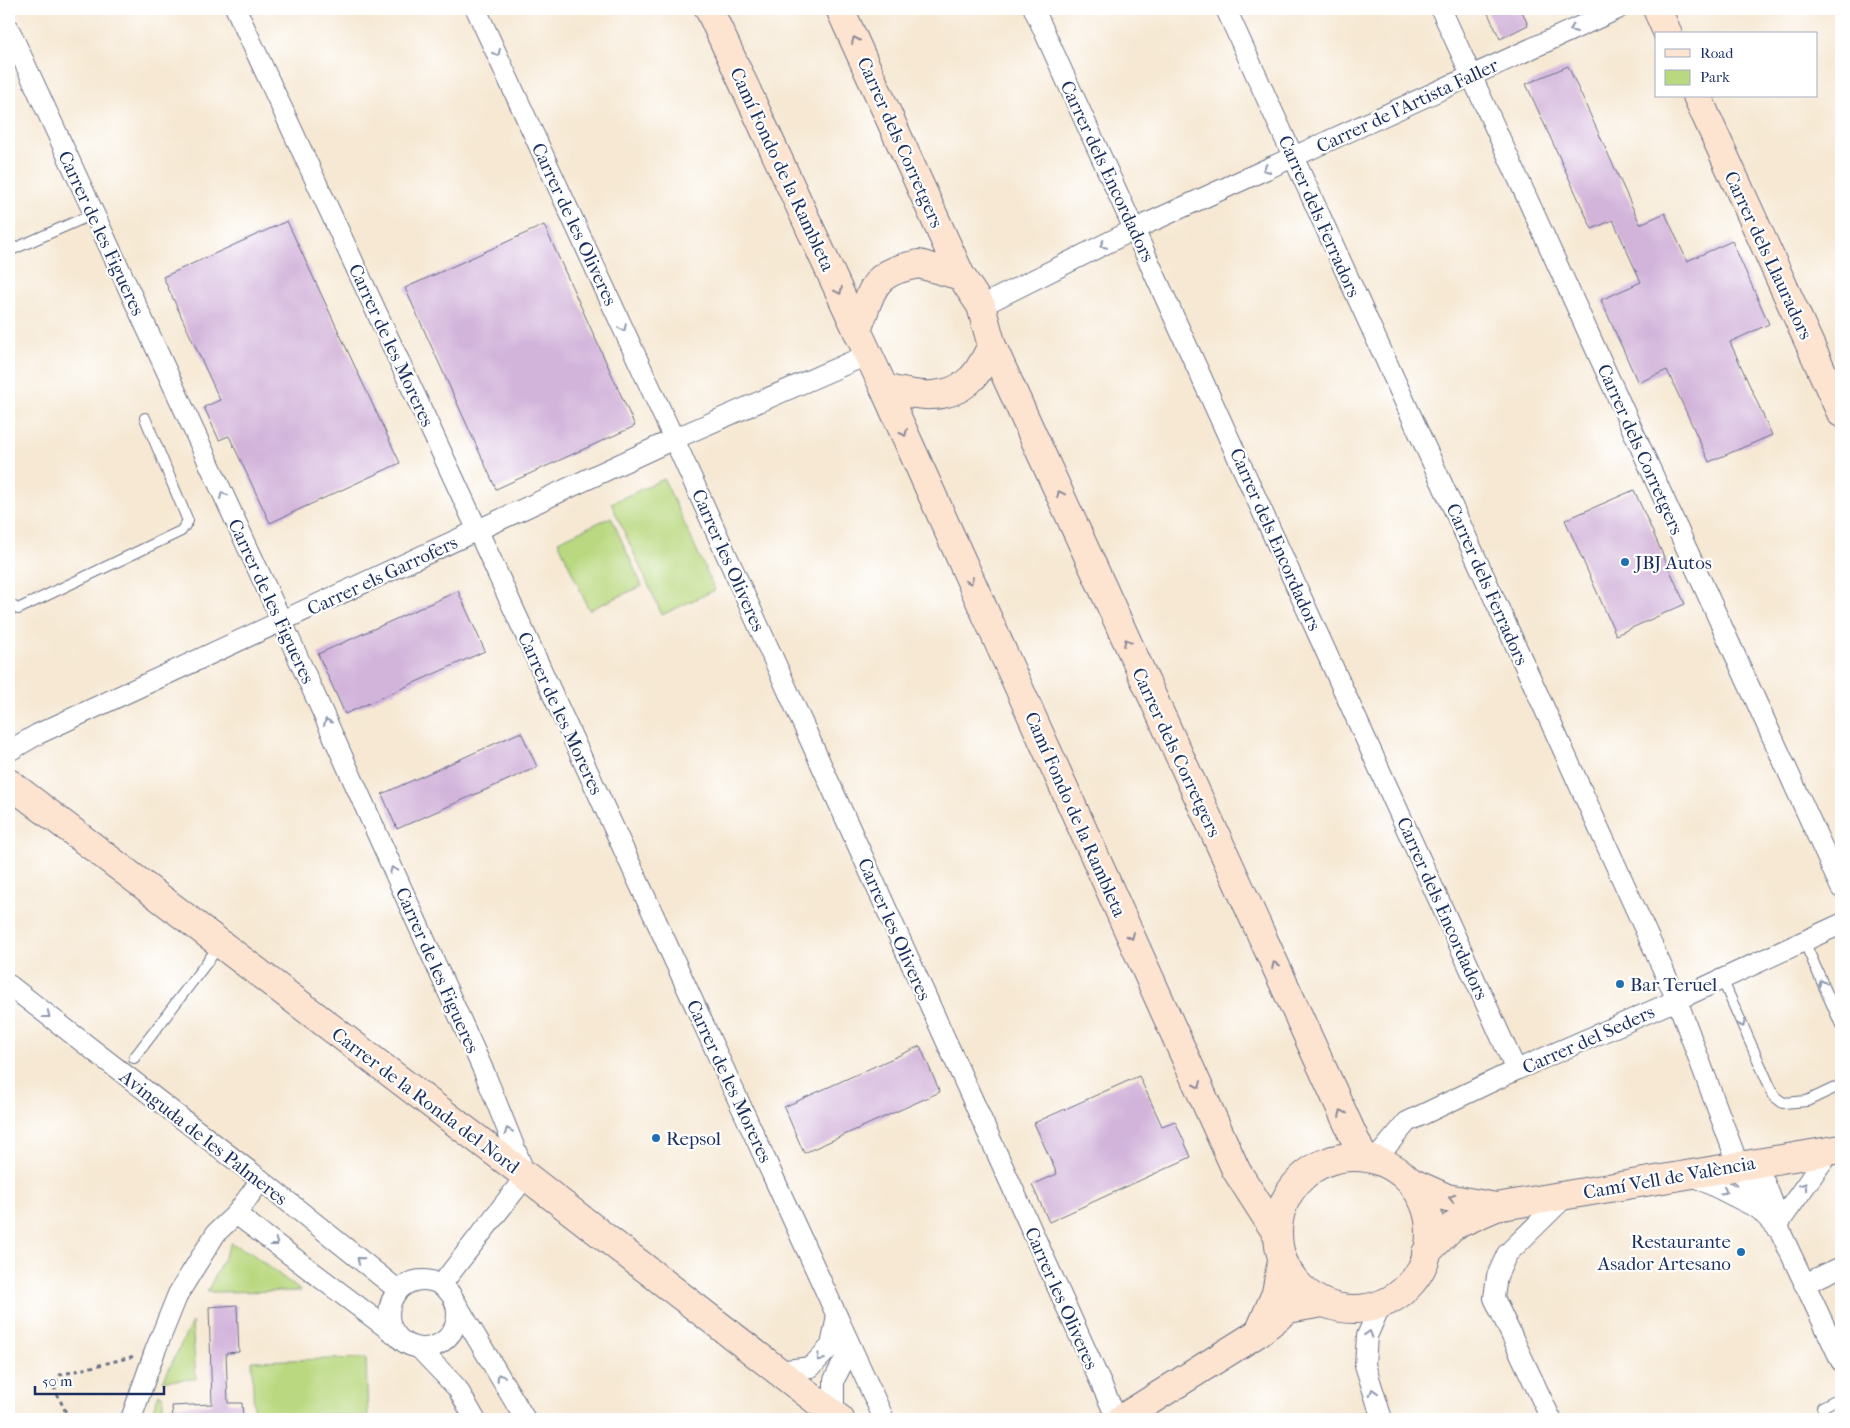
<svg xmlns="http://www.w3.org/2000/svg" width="1850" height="1428" viewBox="0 0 1850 1428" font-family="'IM FELL French Canon',serif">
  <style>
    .green { fill: #b9d87f; stroke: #6a846e }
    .building { fill: #d2b3da }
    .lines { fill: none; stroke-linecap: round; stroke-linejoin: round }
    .lane-casing { stroke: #687087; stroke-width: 12 }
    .street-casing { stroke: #687087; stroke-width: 22 }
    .secondary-casing { stroke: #687087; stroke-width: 30 }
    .path { stroke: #687087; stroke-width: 3; stroke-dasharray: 4 4; stroke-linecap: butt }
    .lane { stroke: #fff; stroke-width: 10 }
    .street { stroke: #fff; stroke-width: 20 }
    .secondary { stroke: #fde4d1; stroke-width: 28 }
    .oneway { stroke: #8d97ae }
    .oneway2 { stroke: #8c8a98 }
    .poi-dot { fill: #1f6fb2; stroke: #fff; stroke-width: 2 }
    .labels { text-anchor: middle; stroke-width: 4.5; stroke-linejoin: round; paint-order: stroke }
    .street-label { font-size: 19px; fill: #1b2f5e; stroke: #fff }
    .poi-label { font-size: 19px; fill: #1b2f5e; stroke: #fff; text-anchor: start }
  </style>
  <rect width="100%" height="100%" fill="#fff"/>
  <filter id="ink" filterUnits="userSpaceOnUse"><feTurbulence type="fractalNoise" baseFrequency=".02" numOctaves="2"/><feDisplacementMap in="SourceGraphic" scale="10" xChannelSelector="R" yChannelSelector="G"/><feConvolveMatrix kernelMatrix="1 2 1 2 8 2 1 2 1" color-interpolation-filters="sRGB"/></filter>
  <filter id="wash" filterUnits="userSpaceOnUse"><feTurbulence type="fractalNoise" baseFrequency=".0096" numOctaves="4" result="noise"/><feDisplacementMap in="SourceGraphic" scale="20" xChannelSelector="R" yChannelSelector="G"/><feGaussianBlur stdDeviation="1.12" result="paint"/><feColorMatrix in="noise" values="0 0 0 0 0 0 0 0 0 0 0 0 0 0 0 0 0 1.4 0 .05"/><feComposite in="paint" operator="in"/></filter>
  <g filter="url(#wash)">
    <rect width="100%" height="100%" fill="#f6e8d3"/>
    <g class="green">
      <path d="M664 479 715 590 662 615 611 503Z"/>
      <path d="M611 517 642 586 589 610 558 541Z"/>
      <path d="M231 1243 251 1253 301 1291 207 1292Z"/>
      <path d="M192 1322 196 1379 163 1381Z"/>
      <path d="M366 1358 368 1419H254L252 1361Z"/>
      <path d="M159 1394 163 1396V1419H149Z"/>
    </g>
    <g id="blocks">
      <g class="building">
        <path d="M1486 9H1521L1528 25 1500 39Z"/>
        <path d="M1568 66 1640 224 1665 213 1687 261 1732 241 1769 324 1730 342 1772 435 1709 462 1667 370 1638 383 1601 300 1641 282 1613 220 1592 229 1526 84Z"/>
        <path d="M287 221 400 463 270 523 229 436 219 440 204 407 220 400 163 277Z"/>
        <path d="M544 225 635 426 496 489 405 288Z"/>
        <path d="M1634 490 1685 604 1616 635 1565 520Z"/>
        <path d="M458 591 485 651 345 714 318 654Z"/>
        <path d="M521 732 537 767 397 829 382 794Z"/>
        <path d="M920 1046 940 1092 804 1153 784 1107Z"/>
        <path d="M1139 1076 1162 1126 1175 1121 1191 1157 1049 1222 1032 1185 1057 1174 1034 1123Z"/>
        <path d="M237 1305 239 1352 226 1353 228 1403H242L243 1419H173L172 1406 212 1404 209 1307Z"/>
      </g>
    </g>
  </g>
  <g filter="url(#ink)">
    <use href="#blocks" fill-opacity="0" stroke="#687087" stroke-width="1"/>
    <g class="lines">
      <g class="lane-casing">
        <g id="lane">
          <path d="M9 251 93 214"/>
          <path d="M9 604 18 609 181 531 188 521 145 418"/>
          <path d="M1804 941 1841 1025"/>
          <path d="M1722 979 1774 1096 1783 1103 1807 1101 1841 1085"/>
          <path d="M134 1058 220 945"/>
          <path d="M1822 1407 1841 1397"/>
        </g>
      </g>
      <g class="street-casing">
        <g id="street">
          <path d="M236 9 478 531 884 1419"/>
          <path d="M476 9 674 439 1117 1419"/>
          <path d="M1034 9 1516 1070"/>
          <path d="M1226 9 1677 1000 1738 1164 1759 1209 1780 1231"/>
          <path d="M1441 9 1841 888"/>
          <path d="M9 29 282 622 485 1074 526 1176 441 1285"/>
          <path d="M981 306 1135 229 1618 9"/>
          <path d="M9 751 38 734 674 439 867 355"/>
          <path d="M9 985 261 1180 398 1290"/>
          <path d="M1376 1159 1407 1122 1516 1070 1677 1000 1841 924"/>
          <path d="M1755 1162C1766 1185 1776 1206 1780 1231L1841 1361"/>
          <path d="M1688 1173 1759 1209"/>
          <path d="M236 1214 396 1335"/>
          <path d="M1779 1223 1830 1151"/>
          <circle cx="423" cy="1314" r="34"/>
          <path d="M1804 1284 1841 1267"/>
          <path d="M456 1303 525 1419"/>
          <path d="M1381 1304 1367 1336 1365 1365 1382 1419"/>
          <path d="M419 1348 457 1388 475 1419"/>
          <path d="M778 1371 811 1367 831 1346 837 1316"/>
          <path d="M834 1415V1380L851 1347"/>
          <path d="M131 1419 155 1351 178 1294 216 1233 236 1214 261 1180"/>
          <path d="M1551 1419 1494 1298 1497 1276 1507 1254 1568 1194"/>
        </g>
      </g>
      <g class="secondary-casing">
        <g id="secondary">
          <path d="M709 9 857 330"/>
          <path d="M840 9 961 276"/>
          <path d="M1657 9 1668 34"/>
          <path d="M1697 96 1841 413"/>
          <path d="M919 264 961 276 981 306 992 346C986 356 980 371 971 379 947 403 913 395 884 388L857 330C874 288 870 273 919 264Z"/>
          <path d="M992 346 1363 1157"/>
          <path d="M884 388 1236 1170 1277 1234"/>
          <path d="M9 783 526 1176 840 1419"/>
          <circle cx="1354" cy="1233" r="76"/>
          <path d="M1411 1182 1447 1198 1496 1207"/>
          <path d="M1426 1253 1453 1226 1496 1207 1841 1149"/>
          <path d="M1260 1330 1276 1293 1282 1260"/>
          <path d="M1121 1419 1258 1333 1288 1309 1323 1303"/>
        </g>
      </g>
      <path class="path" d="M69 1419 54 1387 60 1375 135 1356"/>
      <use href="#lane" class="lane"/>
      <use href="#street" class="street"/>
      <use href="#secondary" class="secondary"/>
    </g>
    <defs><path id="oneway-chevron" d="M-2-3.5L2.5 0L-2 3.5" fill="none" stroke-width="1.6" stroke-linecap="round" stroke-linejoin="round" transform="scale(1.25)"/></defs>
    <g class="oneway">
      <use href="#oneway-chevron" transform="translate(1573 29) rotate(156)"/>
      <use href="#oneway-chevron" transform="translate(497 53) rotate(65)"/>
      <use href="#oneway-chevron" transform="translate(1266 169) rotate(156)"/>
      <use href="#oneway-chevron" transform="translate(1103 245) rotate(153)"/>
      <use href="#oneway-chevron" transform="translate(623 328) rotate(65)"/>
      <use href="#oneway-chevron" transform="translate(223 495) rotate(-115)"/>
      <use href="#oneway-chevron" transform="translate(327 722) rotate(-114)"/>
      <use href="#oneway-chevron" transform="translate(393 870) rotate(-114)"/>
      <use href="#oneway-chevron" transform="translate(1822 983) rotate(-114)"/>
      <use href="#oneway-chevron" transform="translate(47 1015) rotate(38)"/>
      <use href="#oneway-chevron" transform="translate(1742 1024) rotate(66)"/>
      <use href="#oneway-chevron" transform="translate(508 1131) rotate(-112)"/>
      <use href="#oneway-chevron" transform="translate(1804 1186) rotate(-55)"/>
      <use href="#oneway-chevron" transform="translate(1724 1191) rotate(27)"/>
      <use href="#oneway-chevron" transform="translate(275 1243) rotate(37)"/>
      <use href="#oneway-chevron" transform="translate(360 1260) rotate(-141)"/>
      <use href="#oneway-chevron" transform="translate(1369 1334) rotate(-73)"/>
      <use href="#oneway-chevron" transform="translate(820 1358) rotate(133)"/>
      <use href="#oneway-chevron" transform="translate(500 1377) rotate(-121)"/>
      <use href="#oneway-chevron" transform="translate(1373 1392) rotate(-107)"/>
    </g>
    <g class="oneway2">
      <use href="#oneway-chevron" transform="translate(855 40) rotate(-114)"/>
      <use href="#oneway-chevron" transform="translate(839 291) rotate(65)"/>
      <use href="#oneway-chevron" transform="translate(904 433) rotate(66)"/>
      <use href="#oneway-chevron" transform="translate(1060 494) rotate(-115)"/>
      <use href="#oneway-chevron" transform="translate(970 581) rotate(66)"/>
      <use href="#oneway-chevron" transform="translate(1127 642) rotate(-115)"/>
      <use href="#oneway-chevron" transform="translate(1131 936) rotate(66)"/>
      <use href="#oneway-chevron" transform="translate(1275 965) rotate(-115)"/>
      <use href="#oneway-chevron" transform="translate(1198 1085) rotate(66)"/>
      <use href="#oneway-chevron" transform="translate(1342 1113) rotate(-115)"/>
      <use href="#oneway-chevron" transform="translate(1452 1198) rotate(-167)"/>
    </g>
  </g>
  <g class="poi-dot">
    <circle cx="1625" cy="562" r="5"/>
    <circle cx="1620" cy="984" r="5"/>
    <circle cx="656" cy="1138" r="5"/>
    <circle cx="1741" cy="1252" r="5"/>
  </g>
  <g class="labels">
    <g class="street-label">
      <text transform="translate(1407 105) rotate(-25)" y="7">Carrer de l'Artista Faller</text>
      <text transform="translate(901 142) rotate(66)" y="7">Carrer dels Corretgers</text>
      <text transform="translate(783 169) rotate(65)" y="7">Camí Fondo de la Rambleta</text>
      <text transform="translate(1108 171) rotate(65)" y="7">Carrer dels Encordadors</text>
      <text transform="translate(1320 216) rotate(66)" y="7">Carrer dels Ferradors</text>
      <text transform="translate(575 224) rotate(65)" y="7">Carrer de les Oliveres</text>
      <text transform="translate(102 233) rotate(65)" y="7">Carrer de les Figueres</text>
      <text transform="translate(1769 255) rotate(65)" y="7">Carrer dels Llauradors</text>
      <text transform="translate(392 345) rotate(65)" y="7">Carrer de les Moreres</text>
      <text transform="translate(1641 449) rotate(66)" y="7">Carrer dels Corretgers</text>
      <text transform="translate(1276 539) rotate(66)" y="7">Carrer dels Encordadors</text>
      <text transform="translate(729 560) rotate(66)" y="7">Carrer les Oliveres</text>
      <text transform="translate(382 575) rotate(-25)" y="7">Carrer els Garrofers</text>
      <text transform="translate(1488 584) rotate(66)" y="7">Carrer dels Ferradors</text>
      <text transform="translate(272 601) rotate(65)" y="7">Carrer de les Figueres</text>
      <text transform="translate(561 713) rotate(65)" y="7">Carrer de les Moreres</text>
      <text transform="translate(1177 752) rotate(65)" y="7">Carrer dels Corretgers</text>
      <text transform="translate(1076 814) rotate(66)" y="7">Camí Fondo de la Rambleta</text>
      <text transform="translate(1443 908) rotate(66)" y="7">Carrer dels Encordadors</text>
      <text transform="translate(895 929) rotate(66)" y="7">Carrer les Oliveres</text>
      <text transform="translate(438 970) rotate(66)" y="7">Carrer de les Figueres</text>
      <text transform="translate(1588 1039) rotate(-24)" y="7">Carrer del Seders</text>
      <text transform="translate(730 1081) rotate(65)" y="7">Carrer de les Moreres</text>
      <text transform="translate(426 1100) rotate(37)" y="7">Carrer de la Ronda del Nord</text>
      <text transform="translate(204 1137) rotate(38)" y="7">Avinguda de les Palmeres</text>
      <text transform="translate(1669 1177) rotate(-10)" y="7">Camí Vell de València</text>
      <text transform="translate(1062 1298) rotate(66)" y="7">Carrer les Oliveres</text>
    </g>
    <g class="poi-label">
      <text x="1635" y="569">JBJ Autos</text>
      <text x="1630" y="991">Bar Teruel</text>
      <text x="666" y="1145">Repsol</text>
      <text x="1731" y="1248" text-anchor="end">Restaurante<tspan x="1731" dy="22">Asador Artesano</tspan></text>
    </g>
  </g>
  <rect width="1850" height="1428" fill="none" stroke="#fff" stroke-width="30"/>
  <rect x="1655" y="32" width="162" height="65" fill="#ffffff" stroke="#a4acbf"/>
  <rect x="1665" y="49" width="25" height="8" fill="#fde4d1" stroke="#a4acbf"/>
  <text x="1700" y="58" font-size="15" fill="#1b2f5e">Road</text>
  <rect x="1665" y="70" width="25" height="15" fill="#b9d87f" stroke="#a4acbf"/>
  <text x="1700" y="82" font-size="15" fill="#1b2f5e">Park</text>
  <path d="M35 1386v8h129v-8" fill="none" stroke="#1b2f5e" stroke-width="2.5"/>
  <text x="42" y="1386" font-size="15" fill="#1b2f5e" stroke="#ffffff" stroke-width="4" paint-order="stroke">50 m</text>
</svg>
